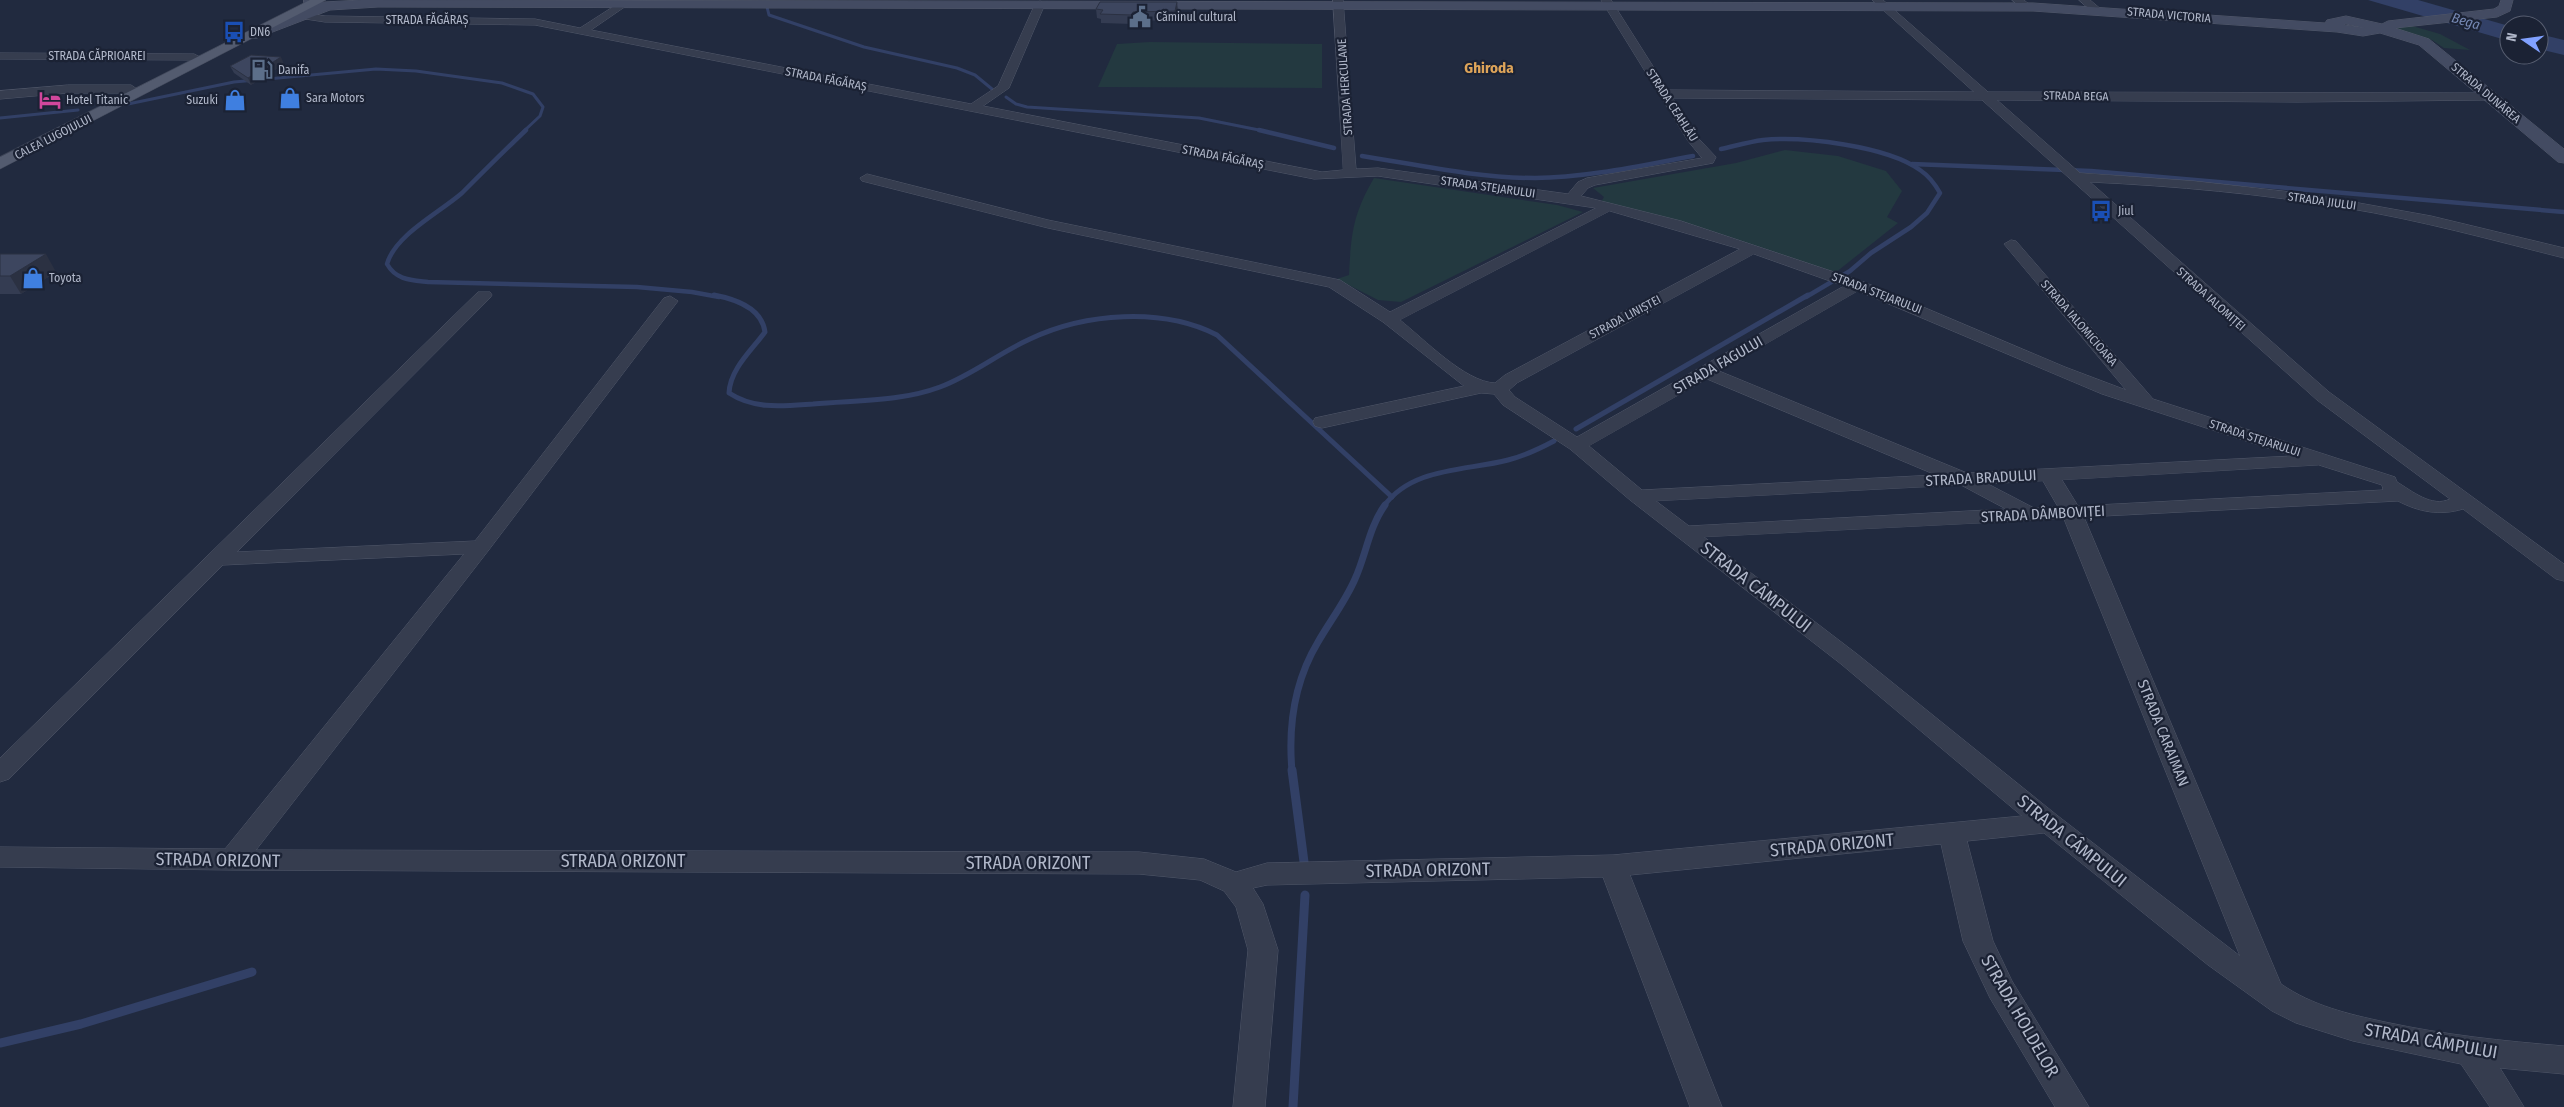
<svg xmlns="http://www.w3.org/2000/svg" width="2564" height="1107" viewBox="0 0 2564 1107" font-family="'Fira Sans Condensed',sans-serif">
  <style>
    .green { fill: #233940 }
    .water { fill: #324066 }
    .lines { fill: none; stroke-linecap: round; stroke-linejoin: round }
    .stream-far4 { stroke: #324066; stroke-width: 3 }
    .stream-far3 { stroke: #324066; stroke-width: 4.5 }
    .stream-far2 { stroke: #324066; stroke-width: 5 }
    .stream-far1 { stroke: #324066; stroke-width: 7 }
    .stream { stroke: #324066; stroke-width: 9 }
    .street-casing { stroke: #51586a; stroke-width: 1 }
    .secondary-casing { stroke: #51586a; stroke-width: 1 }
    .primary-casing { stroke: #3f4658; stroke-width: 1 }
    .street { fill: #363d4f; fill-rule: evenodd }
    .secondary { fill: #434b62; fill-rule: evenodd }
    .primary { fill: #535b6f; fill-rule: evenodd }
    .wall { fill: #343c52 }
    .shaded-wall { fill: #2b3142 }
    .building { fill: #3d465f; stroke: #2b3142 }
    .labels { text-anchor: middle; stroke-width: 4.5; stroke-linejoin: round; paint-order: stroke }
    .far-street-label { font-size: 12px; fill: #b1b8ca; stroke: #1b2234 }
    .far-poi-label { font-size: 12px; fill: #b1b8ca; stroke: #1b2234; text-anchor: start }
    .far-water-label { font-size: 14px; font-style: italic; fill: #7689b4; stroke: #1b2234 }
    .far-quarter-label { font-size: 15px; font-weight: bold; fill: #dea459; stroke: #1b2234 }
    .street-label { font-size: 15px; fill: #b1b8ca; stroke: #1b2234 }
    .near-street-label { font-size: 18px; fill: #b1b8ca; stroke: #1b2234 }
  </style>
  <rect width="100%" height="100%" fill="#212a3f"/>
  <g class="green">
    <path d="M2409 25 2440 34 2470 50 2444 48 2432 40 2390 28Z"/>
    <path d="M1150 42 1322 44V88L1098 87 1117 44Z"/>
    <path d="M1785 150 1838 156 1886 171 1902 191 1887 217 1898 223 1835 273 1654 215 1601 202 1604 197 1593 188 1736 163Z"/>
    <path d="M1374 178 1557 205 1583 212 1401 302 1378 300 1337 279 1349 275C1351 234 1353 214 1374 178Z"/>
  </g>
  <g class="water">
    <path d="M2368 0H2418L2509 26V41Z"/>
    <path d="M2539 34 2564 40V55L2539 49Z"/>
  </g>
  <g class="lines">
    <g class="stream-far4">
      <path d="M767 7 769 15 864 47 957 68 975 75 992 89"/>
      <path d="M1006 97 1016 104 1027 107 1199 118 1264 131"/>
      <path d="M128 104 234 82 376 69 416 71 502 83 533 94 543 107 540 116 524 131"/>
      <path d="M0 118 78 110"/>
    </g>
    <g class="stream-far3">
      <path d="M526 130C504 151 483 172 462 193 439 213 395 235 387 264 396 280 411 280 428 282L637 287 692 292 719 297"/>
      <path d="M1259 130 1334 148"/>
      <path d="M1721 149C1735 146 1748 142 1763 140 1803 136 1887 146 1920 170 1929 176 1935 184 1940 193L1927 213 1911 227 1871 253 1850 271 1806 297"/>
      <path d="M1362 156C1419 165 1477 178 1535 178 1585 178 1644 165 1693 156"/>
      <path d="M1912 164 2091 171 2564 212"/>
    </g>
    <g class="stream-far2">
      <path d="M714 295C735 299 762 308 765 332 752 350 730 369 729 393 755 410 784 406 813 404 855 400 900 402 940 387 972 375 999 353 1030 339 1085 313 1162 307 1217 335L1392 497"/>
      <path d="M1576 429 1808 295"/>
      <path d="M1384 506C1412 467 1466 471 1508 460 1524 456 1539 449 1554 441"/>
    </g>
    <path class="stream-far1" d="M1292 771C1288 726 1294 682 1318 642 1330 621 1345 602 1355 579 1366 555 1369 527 1385 505"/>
    <g class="stream">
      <path d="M1292 770 1304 862"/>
      <path d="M0 1043 81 1024 252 972"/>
      <path d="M1293 1107 1305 895"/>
    </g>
    <g class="street-casing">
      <g id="street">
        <path d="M1333 0H1343L1356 169 1378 168 1568 194 1578 182 1587 178 1702 158 1688 141 1601 0H1611L1668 90 1974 92 1872 0H1883L1988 92 2492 93V99L2488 100 2297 102 1997 100 2080 173 2193 181 2309 194 2431 216 2564 248V258C2492 240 2420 220 2346 208 2262 194 2176 186 2090 182L2329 392 2564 564V581L2556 579 2463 509C2440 516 2419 512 2398 501L2084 517 2281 984C2313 1006 2348 1014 2385 1022 2445 1035 2503 1041 2564 1046V1074L2500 1068 2524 1107H2490L2461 1064 2353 1041 2296 1023 2272 1011 2208 965 2044 833 1967 841 1993 941 2012 981 2089 1107H2055L1990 998 1963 941 1941 844 1630 875 1722 1107H1690L1603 877 1267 885 1253 888 1263 904 1278 950 1265 1107H1233L1248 950 1236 907 1224 891 1200 880 1139 874 232 870 0 867V847L225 849 464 554 223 565 9 779 0 782V758L478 292H490L492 295 490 298 237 552 475 541 664 298 670 296 678 301 488 551 256 850 1139 852 1204 859 1236 872 1267 863 1613 855 2022 816 1841 664 1630 500 1570 449 1503 405 1494 394 1481 393 1322 428 1315 426 1313 422 1315 418 1464 386 1383 322 1329 287 1048 228 862 181 860 178 867 174 1048 220 1340 280 1390 312 1596 208 1378 176 1314 179 535 25 325 22 299 18 294 15 299 12 325 16 535 19 580 28 622 1 626 2V6L591 30 971 104 998 86 1035 4 1040 1 1045 4 1009 88 983 106 1322 172 1343 170ZM1673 98 1982 100 2317 400 2450 499C2432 508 2412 491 2397 482L2395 477 2153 399 2016 241 2011 240 2004 244 2126 390 2065 367 1864 282 1681 221 1581 196 1588 188 1595 185 1713 163 1716 157 1699 139ZM1610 211 1740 249 1505 375 1495 383C1465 382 1424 339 1400 320ZM1754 254 1844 286 1577 437 1515 397 1509 390 1517 383ZM1858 291 2102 394 2292 456 1967 473 1719 371ZM1707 379 1936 475 1642 490 1589 446ZM2319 465 2382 485 2383 490 2078 506 2062 480ZM2043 481 2058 507 2034 508 1988 484ZM1961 485 2006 509 1689 526 1656 501ZM2064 519 2240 956 2058 816 1857 654 1704 537Z"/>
        <path d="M2012 0H2024L2032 7 2023 9Z"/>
        <path d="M2079 0H2090L2102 10 2093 12Z"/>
        <path d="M0 53 194 54 200 57 194 60 0 59Z"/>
        <path d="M68 85H131L137 89 131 93H68L0 99V91Z"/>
      </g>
    </g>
    <g class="secondary-casing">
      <path id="secondary" d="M304 0 324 2 362 0 2033 3 2325 23 2327 20 2346 16 2382 24 2388 21 2494 9 2499 6 2501 0H2513L2510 11 2497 17 2395 28 2429 39 2564 149V163L2558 162 2419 45 2380 33 2363 36 2337 32 2033 11 378 7 330 10 257 38H247L245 35 247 32 310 8 304 7ZM2346 24 2365 28 2344 25Z"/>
    </g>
    <g class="primary-casing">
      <path id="primary" d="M310 0H326L0 169V157Z"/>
    </g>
    <use href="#street" class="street"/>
    <use href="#secondary" class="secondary"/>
    <use href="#primary" class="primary"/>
  </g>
  <g class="wall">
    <path d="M1096 9 1178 11 1175 20 1133 21 1132 24 1101 23V19L1097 18Z"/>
    <path d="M284 64 251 85 234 73 230 66Z"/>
    <path d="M0 254 56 272 21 294H0Z"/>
  </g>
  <g class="shaded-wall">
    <path d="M1177 2 1178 11 1175 20V11Z"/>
    <path d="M1133 12V21L1132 24V15Z"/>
    <path d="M281 57 284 64 251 85 248 78Z"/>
    <path d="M46 254 56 272 21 294 10 276Z"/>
  </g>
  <g class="building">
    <path d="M1100 2H1177L1175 11 1133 12 1132 15 1100 14 1103 10 1096 9Z"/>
    <path d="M251 55 281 57 248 78 230 66Z"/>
    <path d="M0 254H46L10 276H0Z"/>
  </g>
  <defs>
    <g id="civic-bare" transform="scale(1.725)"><path d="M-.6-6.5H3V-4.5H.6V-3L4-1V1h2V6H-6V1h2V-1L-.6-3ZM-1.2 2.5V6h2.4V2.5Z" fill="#5c6f8a" stroke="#1b2234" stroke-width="2.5" paint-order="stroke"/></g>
    <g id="bus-bare" transform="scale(1.725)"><path d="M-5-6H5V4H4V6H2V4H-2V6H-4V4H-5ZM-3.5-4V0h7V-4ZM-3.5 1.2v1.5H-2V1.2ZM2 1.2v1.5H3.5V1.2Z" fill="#1a4fb4" stroke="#1b2234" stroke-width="2.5" paint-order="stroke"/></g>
    <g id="fuel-bare" transform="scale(1.725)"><path d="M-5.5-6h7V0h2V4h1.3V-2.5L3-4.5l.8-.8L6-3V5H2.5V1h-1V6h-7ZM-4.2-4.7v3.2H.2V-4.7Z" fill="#5c6f8a" stroke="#1b2234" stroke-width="2.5" paint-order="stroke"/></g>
    <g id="shop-bare" transform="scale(1.725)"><path d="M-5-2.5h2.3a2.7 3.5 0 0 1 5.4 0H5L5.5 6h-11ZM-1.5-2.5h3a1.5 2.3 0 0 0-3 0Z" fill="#3f7fe0" stroke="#1b2234" stroke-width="2.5" paint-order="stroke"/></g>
    <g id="hotel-bare" transform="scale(1.725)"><path d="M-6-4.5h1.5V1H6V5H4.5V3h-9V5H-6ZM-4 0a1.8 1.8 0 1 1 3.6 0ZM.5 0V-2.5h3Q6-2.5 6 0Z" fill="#d1479c" stroke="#1b2234" stroke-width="2.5" paint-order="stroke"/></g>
  </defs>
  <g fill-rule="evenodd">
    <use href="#civic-bare" x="1140" y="17"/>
    <use href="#bus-bare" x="234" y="32"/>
    <use href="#fuel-bare" x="262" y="70"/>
    <use href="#shop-bare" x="290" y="98"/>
    <use href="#hotel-bare" x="50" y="100"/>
    <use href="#shop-bare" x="235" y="100"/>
    <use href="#bus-bare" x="2101" y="211"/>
    <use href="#shop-bare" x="33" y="278"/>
  </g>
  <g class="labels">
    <g class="far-street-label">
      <text transform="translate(2169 15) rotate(5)" y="4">STRADA VICTORIA</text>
      <text x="427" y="24">STRADA FĂGĂRAȘ</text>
      <text x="97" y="60">STRADA CĂPRIOAREI</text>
      <text transform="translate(826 79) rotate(11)" y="4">STRADA FĂGĂRAȘ</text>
      <text transform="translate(1345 87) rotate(-94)" y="4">STRADA HERCULANE</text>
      <text transform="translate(2486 93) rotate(40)" y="4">STRADA DUNĂREA</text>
      <text transform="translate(2076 96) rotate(1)" y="4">STRADA BEGA</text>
      <text transform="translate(1672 105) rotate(57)" y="4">STRADA CEAHLĂU</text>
      <text transform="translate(53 137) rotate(-27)" y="4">CALEA LUGOJULUI</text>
      <text transform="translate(1223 157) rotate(11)" y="4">STRADA FĂGĂRAȘ</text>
      <text transform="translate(1488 187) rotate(8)" y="4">STRADA STEJARULUI</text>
      <text transform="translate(2322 201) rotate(8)" y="4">STRADA JIULUI</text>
      <text transform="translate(1877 293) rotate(21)" y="4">STRADA STEJARULUI</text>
      <text transform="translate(2211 299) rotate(42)" y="4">STRADA IALOMIȚEI</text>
      <text transform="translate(1625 317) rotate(-28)" y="4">STRADA LINIȘTEI</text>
      <text transform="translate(2079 323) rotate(49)" y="4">STRADA IALOMICIOARA</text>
      <text transform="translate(2255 438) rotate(18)" y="4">STRADA STEJARULUI</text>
    </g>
    <g class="far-poi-label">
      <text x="1156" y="21">Căminul cultural</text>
      <text x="250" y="36">DN6</text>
      <text x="278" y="74">Danifa</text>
      <text x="306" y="102">Sara Motors</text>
      <text x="66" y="104">Hotel Titanic</text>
      <text x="218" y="104" text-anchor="end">Suzuki</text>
      <text x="2118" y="215">Jiul</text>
      <text x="49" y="282">Toyota</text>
    </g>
    <g class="far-water-label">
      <text transform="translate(2466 21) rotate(16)" y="5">Bega</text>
    </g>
    <g class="far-quarter-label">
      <text x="1489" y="73">Ghiroda</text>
    </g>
    <g class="street-label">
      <text transform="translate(1718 365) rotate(-30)" y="5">STRADA FAGULUI</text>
      <text transform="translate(1981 478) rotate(-3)" y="5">STRADA BRADULUI</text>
      <text transform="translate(2043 514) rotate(-3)" y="5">STRADA DÂMBOVIȚEI</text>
      <text transform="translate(2163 733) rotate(68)" y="5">STRADA CARAIMAN</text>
    </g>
    <g class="near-street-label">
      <text transform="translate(1756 587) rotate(38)" y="6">STRADA CÂMPULUI</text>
      <text transform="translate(2072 841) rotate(39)" y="6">STRADA CÂMPULUI</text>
      <text transform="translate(1832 845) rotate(-5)" y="6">STRADA ORIZONT</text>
      <text transform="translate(218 860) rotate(1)" y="6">STRADA ORIZONT</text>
      <text x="623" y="867">STRADA ORIZONT</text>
      <text x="1028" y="869">STRADA ORIZONT</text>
      <text transform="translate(1428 870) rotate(-1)" y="6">STRADA ORIZONT</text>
      <text transform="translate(2020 1016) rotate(60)" y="6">STRADA HOLDELOR</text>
      <text transform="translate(2431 1041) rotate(10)" y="6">STRADA CÂMPULUI</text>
    </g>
  </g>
  <g transform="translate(2524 40) rotate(283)"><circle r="24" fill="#1b2234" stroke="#575e70"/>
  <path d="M0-4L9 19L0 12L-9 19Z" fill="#81a1ff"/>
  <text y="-8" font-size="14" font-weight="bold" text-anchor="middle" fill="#b1b8ca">N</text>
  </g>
</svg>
